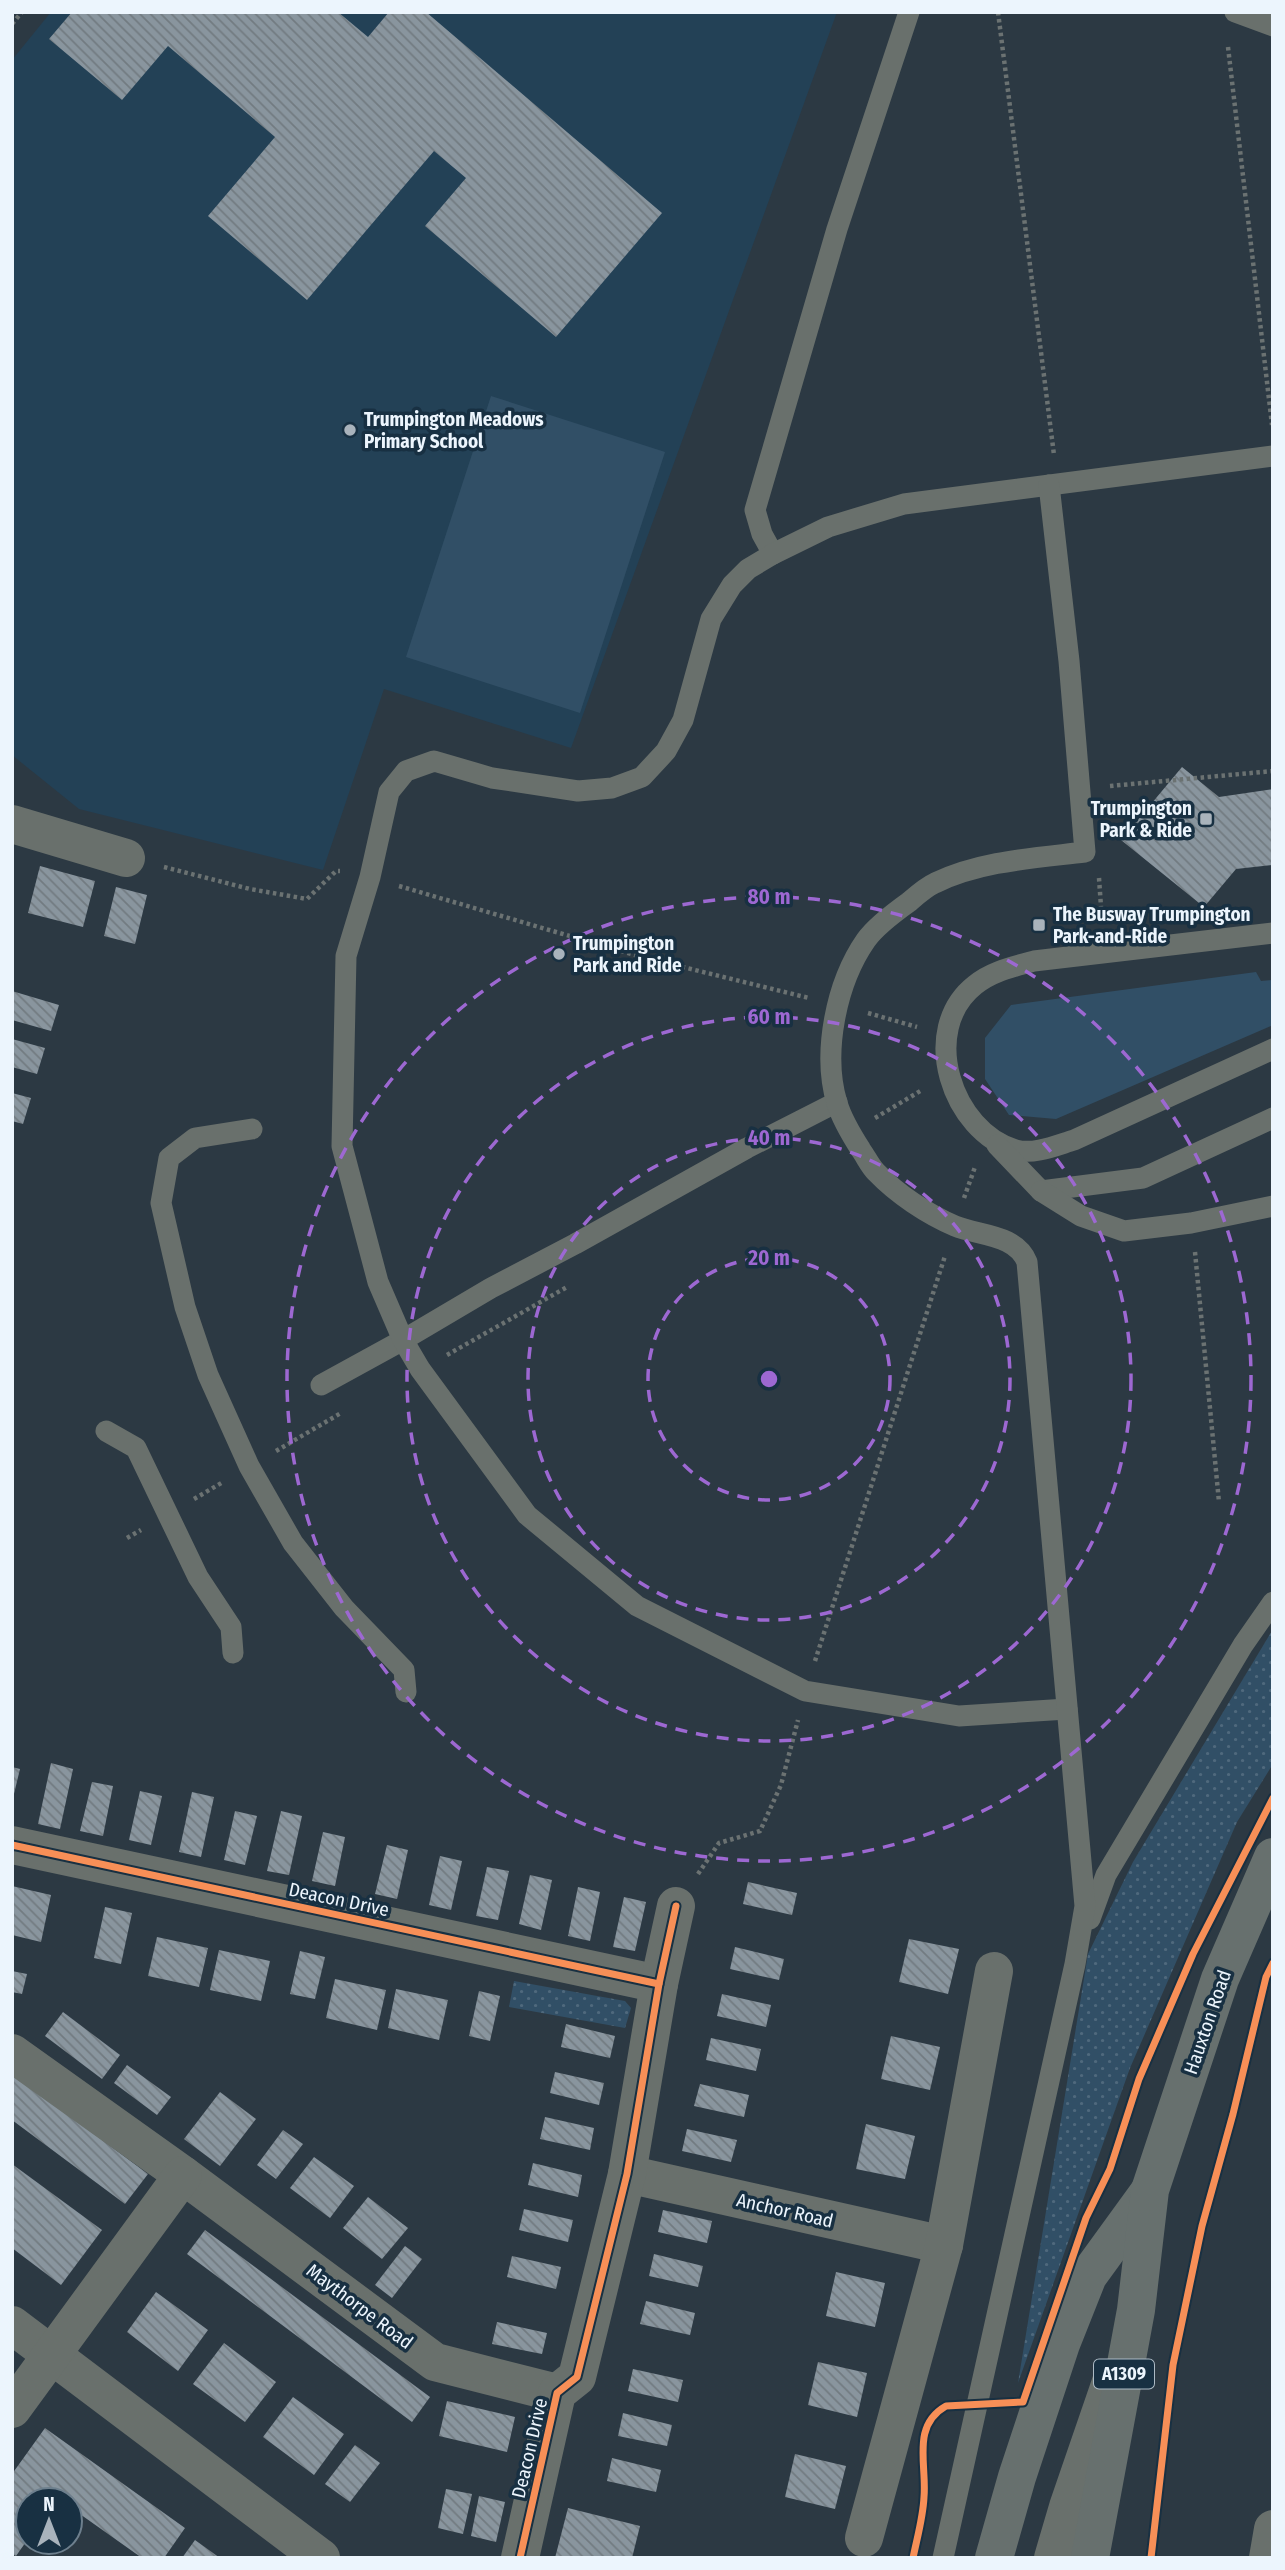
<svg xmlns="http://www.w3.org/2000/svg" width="1285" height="2570" viewBox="0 0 1285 2570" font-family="'Fira Sans Condensed',sans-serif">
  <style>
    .built { fill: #234156 }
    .grass { fill: #314f66 }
    .park { fill: url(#park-dots) }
    .building { fill: url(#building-back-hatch) }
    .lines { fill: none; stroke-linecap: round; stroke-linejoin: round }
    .path { stroke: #6b7272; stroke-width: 4.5; stroke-dasharray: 3.5 3.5; stroke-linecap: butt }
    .service { stroke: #69706c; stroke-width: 21 }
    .minor { stroke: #69706c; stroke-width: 38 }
    .primary { stroke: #67706e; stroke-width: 38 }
    .cycleway-casing { stroke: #183042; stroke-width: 11 }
    .cycleway { stroke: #f78f57; stroke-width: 7 }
    .ring { fill: none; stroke: #9d68d2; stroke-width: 3.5; stroke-dasharray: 12 9 }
    .poi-dot { fill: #a9b3bc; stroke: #183042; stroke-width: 2.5 }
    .labels { text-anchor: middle; stroke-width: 7; stroke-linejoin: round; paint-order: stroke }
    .shield { fill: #183042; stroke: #acbac5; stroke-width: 2 }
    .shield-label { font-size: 18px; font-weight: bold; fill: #ecf5fd }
    .poi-label { font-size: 19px; font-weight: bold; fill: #ecf5fd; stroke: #183042; text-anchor: start }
    .street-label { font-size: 19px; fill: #ecf5fd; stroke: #183042 }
    .centre { fill: #9d68d2; stroke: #183042; stroke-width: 3.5 }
    .ring-label { font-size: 21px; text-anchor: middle; font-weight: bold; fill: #9d68d2; stroke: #183042; stroke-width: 7; stroke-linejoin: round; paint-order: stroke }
  </style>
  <defs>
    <pattern id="park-dots" width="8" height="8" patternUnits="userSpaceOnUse" patternTransform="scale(1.75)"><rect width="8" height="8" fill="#314f66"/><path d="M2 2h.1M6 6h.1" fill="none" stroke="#4f697d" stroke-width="1.8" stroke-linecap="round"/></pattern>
    <pattern id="building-back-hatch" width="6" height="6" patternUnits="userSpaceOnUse" patternTransform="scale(1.75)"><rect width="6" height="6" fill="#89959e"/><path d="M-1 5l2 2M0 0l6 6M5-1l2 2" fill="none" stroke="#727b81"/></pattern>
  </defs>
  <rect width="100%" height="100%" fill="#2c3943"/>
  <path class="built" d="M51 12H837L571 748 384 689 323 870 79 809 12 755V60Z"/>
  <g class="grass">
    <path d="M491 396 665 452 580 713 406 657Z"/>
    <path d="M1256 972 1261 981 1273 980V1025L1056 1119 1009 1115 985 1079V1038L1011 1005Z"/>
  </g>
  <g class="park">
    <path d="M1273 1629V1764L1237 1822 1130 2068 1018 2383 1088 1954 1133 1862Z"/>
    <path d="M514 1981 625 2001 631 2008 625 2028 509 2007Z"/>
  </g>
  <g class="building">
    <path d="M72 12H338L368 37 389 12H426L662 213 556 337 425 226 466 178 434 151 307 300 208 216 275 137 168 46 122 100 49 39Z"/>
    <path d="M1182 767 1219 797 1273 789V865L1236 869 1204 907 1121 840Z"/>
    <path d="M40 866 95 881 83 927 28 913Z"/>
    <path d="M116 887 147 895 135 944 104 936Z"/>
    <path d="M12 991 59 1005 51 1031 12 1020Z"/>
    <path d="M12 1039 45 1048 37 1074 12 1067Z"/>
    <path d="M12 1093 31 1098 23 1124 12 1121Z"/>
    <path d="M51 1763 73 1769 60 1829 38 1824Z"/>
    <path d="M12 1767 20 1769 13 1798H12Z"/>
    <path d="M92 1782 113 1786 103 1836 80 1831Z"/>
    <path d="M140 1791 162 1796 151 1845 129 1840Z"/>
    <path d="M192 1792 214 1797 201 1857 179 1852Z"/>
    <path d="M235 1811 257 1816 245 1865 224 1860Z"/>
    <path d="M281 1811 302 1816 289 1875 267 1871Z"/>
    <path d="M323 1832 345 1837 335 1886 312 1881Z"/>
    <path d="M387 1845 408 1850 397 1899 375 1894Z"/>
    <path d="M440 1856 462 1861 451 1910 429 1905Z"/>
    <path d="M487 1867 509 1871 498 1920 476 1916Z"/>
    <path d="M530 1875 552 1880 541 1930 519 1924Z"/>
    <path d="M748 1882 797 1893 792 1915 743 1904Z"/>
    <path d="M12 1886 51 1895 41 1942 12 1935Z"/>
    <path d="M578 1887 600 1892 590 1941 568 1936Z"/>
    <path d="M624 1897 646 1902 635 1951 613 1947Z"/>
    <path d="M105 1907 132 1913 121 1964 94 1958Z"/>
    <path d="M157 1937 208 1948 199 1987 148 1976Z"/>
    <path d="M909 1939 959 1949 948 1994 899 1982Z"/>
    <path d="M735 1947 784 1959 779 1980 730 1969Z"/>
    <path d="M219 1950 270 1961 261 2001 210 1990Z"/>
    <path d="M300 1951 325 1957 315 1999 290 1994Z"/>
    <path d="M12 1971 27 1974 22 1994 12 1992Z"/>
    <path d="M335 1979 386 1990 377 2030 326 2018Z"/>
    <path d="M396 1989 448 2000 439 2040 388 2028Z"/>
    <path d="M479 1991 500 1996 490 2041 469 2036Z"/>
    <path d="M722 1994 771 2005 766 2027 717 2016Z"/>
    <path d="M63 2012 120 2055 102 2079 45 2036Z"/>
    <path d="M566 2024 615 2036 610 2058 561 2047Z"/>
    <path d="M891 2036 940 2047 930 2090 881 2079Z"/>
    <path d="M711 2038 761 2049 756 2071 706 2060Z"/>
    <path d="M127 2065 171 2097 157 2115 114 2083Z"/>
    <path d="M555 2072 604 2083 599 2105 550 2093Z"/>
    <path d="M12 2073 148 2174 125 2204 12 2120Z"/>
    <path d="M700 2084 749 2095 744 2117 694 2106Z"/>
    <path d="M220 2092 256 2119 220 2166 184 2139Z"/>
    <path d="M545 2117 594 2128 590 2150 540 2139Z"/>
    <path d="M866 2124 915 2136 905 2179 856 2169Z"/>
    <path d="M687 2129 737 2140 731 2162 682 2151Z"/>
    <path d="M283 2130 303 2144 276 2179 257 2165Z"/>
    <path d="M314 2157 354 2186 330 2218 290 2188Z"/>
    <path d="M533 2163 582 2175 578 2197 528 2185Z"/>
    <path d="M12 2164 102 2230 61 2285 12 2248Z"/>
    <path d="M368 2197 408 2228 382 2259 343 2228Z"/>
    <path d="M524 2209 573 2220 568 2242 519 2230Z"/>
    <path d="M663 2210 712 2221 707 2243 658 2232Z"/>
    <path d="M205 2230 430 2397 412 2422 187 2254Z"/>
    <path d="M405 2246 422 2259 392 2298 375 2285Z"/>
    <path d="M654 2254 703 2266 698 2287 649 2276Z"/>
    <path d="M512 2256 561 2267 556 2289 507 2277Z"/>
    <path d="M836 2272 885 2283 875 2327 826 2316Z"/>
    <path d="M156 2292 208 2330 178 2371 127 2332Z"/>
    <path d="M646 2301 695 2313 690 2335 640 2324Z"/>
    <path d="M497 2322 547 2333 542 2354 492 2344Z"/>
    <path d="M224 2343 276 2382 245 2422 193 2384Z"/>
    <path d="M818 2362 867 2373 857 2417 808 2405Z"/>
    <path d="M633 2369 683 2380 678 2402 628 2391Z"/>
    <path d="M293 2397 344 2434 314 2475 263 2437Z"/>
    <path d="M447 2401 515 2417 507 2452 439 2436Z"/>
    <path d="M623 2413 672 2425 667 2446 618 2436Z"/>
    <path d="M45 2428 185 2528 164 2558H142L70 2507V2500L58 2498 56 2500H28V2539L16 2556 12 2554V2474Z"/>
    <path d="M355 2445 380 2463 350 2502 325 2484Z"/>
    <path d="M795 2454 846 2466 835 2509 785 2497Z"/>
    <path d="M612 2458 661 2470 656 2492 607 2481Z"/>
    <path d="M446 2489 472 2494 463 2534 438 2528Z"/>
    <path d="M479 2496 505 2502 496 2542 471 2536Z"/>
    <path d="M568 2508 640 2526 632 2558H555Z"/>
    <path d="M195 2540 220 2558H182Z"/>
  </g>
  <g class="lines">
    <g class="path">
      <path d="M998 12 1054 455"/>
      <path d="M12 24 22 12"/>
      <path d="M1228 47 1272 425"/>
      <path d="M1110 786 1273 771"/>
      <path d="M164 867 250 889 307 899 336 871H340"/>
      <path d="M1099 878 1102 921"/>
      <path d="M399 886 638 956 809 998"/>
      <path d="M868 1013 917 1027"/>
      <path d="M875 1118 922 1090"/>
      <path d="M964 1198 975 1167"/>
      <path d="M1195 1252 1219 1502"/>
      <path d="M447 1355 567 1287"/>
      <path d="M276 1451 341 1413"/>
      <path d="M194 1499 223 1482"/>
      <path d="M127 1538 141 1530"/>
      <path d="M815 1661 945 1256"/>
      <path d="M698 1874 719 1843 760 1831 781 1785 798 1720"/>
    </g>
    <g class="service">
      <path d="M1235 12 1273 26"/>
      <path d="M773 554 762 534 755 510 837 229 909 12"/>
      <path d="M1273 933 1034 961C1013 967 992 971 975 985 918 1030 952 1132 1016 1150 1034 1155 1057 1145 1074 1140L1273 1049"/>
      <path d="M252 1129 195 1138 169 1158 161 1203 185 1307 208 1375 249 1466 293 1543 344 1608 404 1670 406 1692"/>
      <path d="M997 1145 1041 1191 1143 1178 1273 1118"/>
      <path d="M1041 1191 1081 1216 1124 1231 1191 1223 1273 1206"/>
      <path d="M321 1385 403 1340 491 1288 575 1244 747 1148 837 1102"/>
      <path d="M106 1431 136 1448 198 1577 231 1627 233 1653"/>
      <path d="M1067 1709 959 1716 805 1691 637 1606 527 1515 420 1369 403 1340 378 1282 342 1146 346 956 370 877 389 792 406 771 434 761 492 778 578 791 612 788 642 777 666 751 683 720 711 619 732 585 748 569 773 554 828 527 904 504 1273 456"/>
      <path d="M1090 1919 1106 1875 1243 1645 1273 1602"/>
      <path d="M943 2558 1075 1964 1085 1906 1027 1262C1016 1234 979 1236 955 1226 927 1214 897 1194 876 1172 870 1166 866 1157 861 1150 852 1136 842 1120 837 1103 822 1053 836 983 866 940 876 926 895 912 909 902 917 895 926 887 935 883 980 861 1035 858 1085 852L1069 661 1049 485"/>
    </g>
    <g class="minor">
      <path d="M12 824 126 858"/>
      <path d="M12 1845 659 1984"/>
      <path d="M12 2053 183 2175 435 2362 557 2393"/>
      <path d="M627 2174 944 2245"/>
      <path d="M12 2325 321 2558"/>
      <path d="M12 2409 183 2175"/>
      <path d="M864 2538 944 2245 994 1971"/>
      <path d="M520 2558 557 2393 577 2377 627 2174 659 1984 676 1906"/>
      <path d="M1053 2558 1068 2507 1111 2382"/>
      <path d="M1268 2558 1273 2529"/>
    </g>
    <g class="primary">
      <path d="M994 2558 1017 2477 1061 2344 1088 2276 1149 2192"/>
      <path d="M1090 2558 1136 2310 1150 2190 1220 1979 1273 1857"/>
    </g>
    <g class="cycleway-casing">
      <g id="cycleway">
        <path d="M12 1845 659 1984"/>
        <path d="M520 2558 557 2393 577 2377 627 2174 659 1984 676 1906"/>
        <path d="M913 2558C917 2538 923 2518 924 2497 927 2464 911 2426 946 2406L1023 2402 1086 2218 1110 2169 1139 2079 1193 1954 1273 1798"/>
        <path d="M1151 2558 1173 2365 1202 2226 1233 2114 1266 1977 1273 1963"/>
      </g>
    </g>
    <use href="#cycleway" class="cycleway"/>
  </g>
  <g class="ring">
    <circle cx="769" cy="1379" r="121"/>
    <circle cx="769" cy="1379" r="241"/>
    <circle cx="769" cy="1379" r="362"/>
    <circle cx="769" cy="1379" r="482"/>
  </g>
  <g class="poi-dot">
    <circle cx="350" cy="430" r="7"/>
    <rect x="1199" y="812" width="14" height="14" rx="3.5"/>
    <rect x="1032" y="918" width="14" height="14" rx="3.5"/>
    <circle cx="559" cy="954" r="7"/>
  </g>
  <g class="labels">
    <rect class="shield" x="1094" y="2359.5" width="60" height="29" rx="5"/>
    <g class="shield-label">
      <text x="1124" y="2380">A1309</text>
    </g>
    <g class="poi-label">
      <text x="364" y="426">Trumpington Meadows<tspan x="364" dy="22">Primary School</tspan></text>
      <text x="1192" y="815" text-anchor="end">Trumpington<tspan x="1192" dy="22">Park &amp; Ride</tspan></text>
      <text x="1053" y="921">The Busway Trumpington<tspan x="1053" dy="22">Park-and-Ride</tspan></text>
      <text x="573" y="950">Trumpington<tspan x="573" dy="22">Park and Ride</tspan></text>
    </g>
    <g class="street-label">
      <text transform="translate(339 1899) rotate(12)" y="7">Deacon Drive</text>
      <text transform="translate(1207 2022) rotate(-71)" y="7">Hauxton Road</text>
      <text transform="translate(785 2210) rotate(13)" y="7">Anchor Road</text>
      <text transform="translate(360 2306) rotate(37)" y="7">Maythorpe Road</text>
      <text transform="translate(529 2448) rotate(-77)" y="7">Deacon Drive</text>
    </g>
  </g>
  <circle cx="769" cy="1379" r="10" class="centre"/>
  <g class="ring-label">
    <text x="769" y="904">80 m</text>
    <text x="769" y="1024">60 m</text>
    <text x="769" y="1145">40 m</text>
    <text x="769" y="1265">20 m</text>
  </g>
  <rect width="1285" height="2570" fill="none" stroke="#ecf5fd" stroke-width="28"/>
  <g transform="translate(49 2521)"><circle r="33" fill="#183042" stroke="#6d7f8d" stroke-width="2"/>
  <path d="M0-5L12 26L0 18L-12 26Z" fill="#a9b3bc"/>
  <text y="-10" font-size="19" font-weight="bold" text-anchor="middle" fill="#ecf5fd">N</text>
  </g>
</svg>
